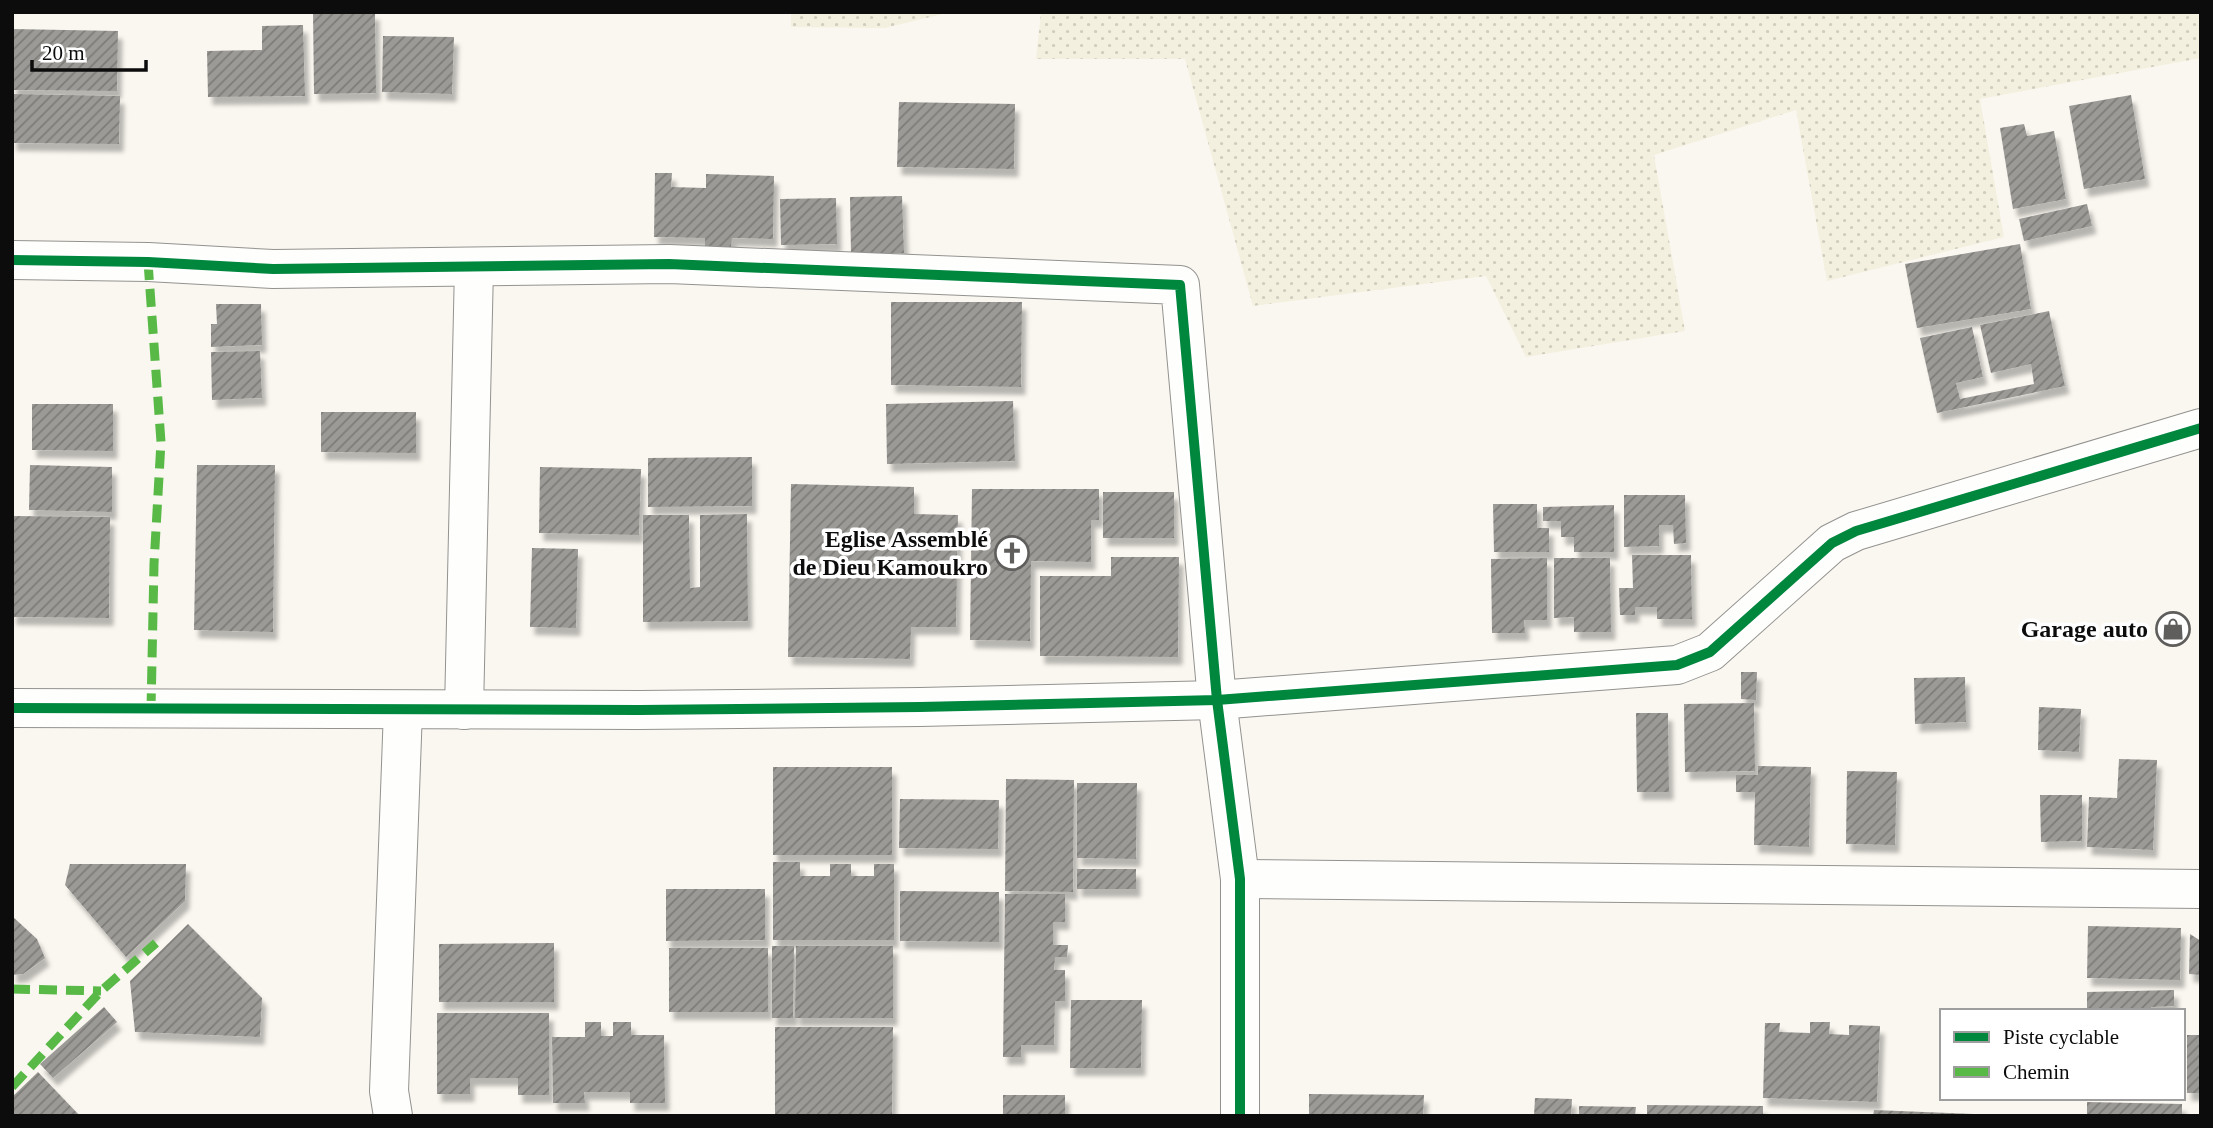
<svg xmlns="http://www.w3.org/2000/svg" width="2213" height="1128" viewBox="0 0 2213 1128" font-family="Georgia,serif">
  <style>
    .farmland { fill: url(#farmland-dots) }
    .building { fill: url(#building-hatch); filter: url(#shadow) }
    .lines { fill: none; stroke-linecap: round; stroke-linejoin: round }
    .minor-casing { stroke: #93928f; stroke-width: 40 }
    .minor { stroke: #fefefd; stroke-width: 38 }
    .quiet { stroke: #58b947; stroke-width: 9; stroke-dasharray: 18 9; stroke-linecap: butt }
    .cycleway-casing { stroke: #fff; stroke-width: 15 }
    .cycleway { stroke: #00873e; stroke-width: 10 }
    .labels { text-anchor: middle; stroke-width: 7; stroke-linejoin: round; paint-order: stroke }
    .poi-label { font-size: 24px; font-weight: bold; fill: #0c0c0c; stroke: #fff; text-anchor: end }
  </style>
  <defs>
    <pattern id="farmland-dots" width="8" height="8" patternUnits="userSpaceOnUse" patternTransform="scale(1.75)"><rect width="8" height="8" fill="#f4f0df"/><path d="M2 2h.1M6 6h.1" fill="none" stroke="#d0cdbe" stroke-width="1.8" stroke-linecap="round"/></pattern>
    <pattern id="building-hatch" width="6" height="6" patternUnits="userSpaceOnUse" patternTransform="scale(1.75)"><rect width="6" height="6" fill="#9c9a96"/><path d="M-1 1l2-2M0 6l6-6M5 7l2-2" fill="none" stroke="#7e7c79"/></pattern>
    <filter id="shadow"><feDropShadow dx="4.5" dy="8" stdDeviation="2" flood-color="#0004"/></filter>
  </defs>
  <rect width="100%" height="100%" fill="#faf7f0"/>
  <g class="farmland">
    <path d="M791 12H951L885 28 791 27Z"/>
    <path d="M1041 12H2201V58L1980 99 2004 237 1827 281 1796 110 1654 155 1685 331 1526 357 1486 276 1253 306 1185 59H1036Z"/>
  </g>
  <g class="building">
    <path d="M313 12H375L376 93 314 94Z"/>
    <path d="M303 25 305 96 208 97 207 51 262 50V26Z"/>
    <path d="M12 29 118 31 117 91 12 90Z"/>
    <path d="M383 36 454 37 452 94 382 92Z"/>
    <path d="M12 94 120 96 119 144 12 143Z"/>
    <path d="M2131 95 2145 179 2084 189 2069 106Z"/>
    <path d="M899 102 1015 104 1014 169 897 167Z"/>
    <path d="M2024 124 2027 136 2054 131 2066 199 2013 209 2000 128Z"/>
    <path d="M655 173H672L671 187 706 188V174L774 176 773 239 732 238 731 248 705 247V238L654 237Z"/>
    <path d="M902 196 904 253 851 254 850 197Z"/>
    <path d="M836 198 837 244 781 245 780 199Z"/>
    <path d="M2087 204 2092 226 2024 241 2019 219Z"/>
    <path d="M2020 244 2031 309 1917 328 1905 264Z"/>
    <path d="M891 302H1022L1021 387 891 385Z"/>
    <path d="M216 304H261L262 345 211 347V324H217Z"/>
    <path d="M2049 311 2065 386 1937 413 1920 338 1972 327 1983 377 1956 383 1960 399 2034 384 2031 364 1991 373 1980 325Z"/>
    <path d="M260 351 262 398 212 400 211 352Z"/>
    <path d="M1013 401 1015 461 887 464 886 404Z"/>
    <path d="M32 404H113V451L32 450Z"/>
    <path d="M321 412H416V453L321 452Z"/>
    <path d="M752 457V506L648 507V458Z"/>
    <path d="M30 465 112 467V512L29 510Z"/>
    <path d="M197 465H275L273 632 194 630Z"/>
    <path d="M540 467 641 469 639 535 539 533Z"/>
    <path d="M791 484 914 487V514L958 515 956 627H911L910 659 788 657Z"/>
    <path d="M972 489H1099V520H1091V562L1031 561 1030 641 970 640Z"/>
    <rect x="1103" y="492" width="71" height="46"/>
    <path d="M1624 495H1685L1686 543 1674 544 1673 525H1659V546L1624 547Z"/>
    <path d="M1493 504H1537V528H1549V552H1494Z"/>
    <path d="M1614 505V552H1574V537H1561V521H1543V507Z"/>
    <path d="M747 514 748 621 643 622V515H689L690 588 700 587V515Z"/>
    <path d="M12 516 110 517 109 618 12 617Z"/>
    <path d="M532 548 578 549 576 628 530 627Z"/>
    <path d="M1632 555H1691L1692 619H1657V607H1635V615H1620L1619 588H1633Z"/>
    <path d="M1111 557H1179L1178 657 1040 656V576H1111Z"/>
    <path d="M1547 558V620H1524L1525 633H1492L1491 559Z"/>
    <path d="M1554 558H1610L1611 632H1574V617L1554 618Z"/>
    <path d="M1741 672H1757L1756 700 1741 699Z"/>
    <path d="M1965 677 1966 722 1915 724 1914 678Z"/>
    <path d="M1754 703 1755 771 1685 772 1684 704Z"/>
    <path d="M2039 707 2081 709 2079 752 2038 750Z"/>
    <path d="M1636 713H1668L1669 792H1637Z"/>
    <path d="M2119 759 2157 760 2153 850 2087 847 2089 797 2117 798Z"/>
    <path d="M1758 766 1811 767 1809 847 1754 845 1755 792H1736V775H1758Z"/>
    <rect x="773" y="767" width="119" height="88"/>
    <path d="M1847 771 1897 772 1895 845 1846 844Z"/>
    <path d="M1006 779 1074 780 1073 892 1005 891Z"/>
    <path d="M1077 783H1137L1136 859 1077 858Z"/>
    <path d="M2040 795H2082V841L2041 842Z"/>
    <path d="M900 799 999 800 998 849 899 848Z"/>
    <path d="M773 862H800V876H830V864H851V876H874V864H894V940H773Z"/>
    <path d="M70 864H186L185 901 126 957 65 885Z"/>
    <rect x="1077" y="869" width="59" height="20"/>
    <path d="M666 889H765V940L666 941Z"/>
    <path d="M900 891 999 892V942L900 941Z"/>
    <path d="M1005 894H1065V922H1053V945H1068L1067 957H1055L1054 970H1065V1001H1055L1054 1045H1021V1057H1003Z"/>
    <path d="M12 916 37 939 45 958 23 974 12 975Z"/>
    <path d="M188 924 262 998 260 1037 135 1032 130 981Z"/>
    <path d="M2088 926 2181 928 2180 980 2087 978Z"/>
    <path d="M2190 934 2201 941V975L2189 974Z"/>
    <path d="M554 943V1002H439V944Z"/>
    <path d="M772 946H794L793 1018H772Z"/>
    <path d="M796 946H893V1018H795Z"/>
    <rect x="669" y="948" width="99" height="64"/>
    <path d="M2174 990V1006L2151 1007V1011H2087V992Z"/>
    <path d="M1071 1000H1142L1141 1068H1070Z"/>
    <path d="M104 1007 117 1022 53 1078 40 1064Z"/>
    <path d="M437 1013H549V1095H518V1078H470V1094H437Z"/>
    <path d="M585 1022H601V1036H613V1022H631V1035H664L665 1103H630V1092H584L585 1103H553L552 1037H585Z"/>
    <path d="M1810 1022H1830L1829 1034 1849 1035V1025L1880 1026 1877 1102 1763 1098 1765 1023H1780L1779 1032 1810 1033Z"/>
    <path d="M775 1027H893L892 1116H775Z"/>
    <rect x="2187" y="1035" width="14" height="58"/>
    <path d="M38 1072 80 1116H12V1097Z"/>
    <path d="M1309 1094 1424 1095 1423 1116H1309Z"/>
    <rect x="1003" y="1095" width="62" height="21"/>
    <path d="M1535 1098 1572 1099 1571 1116H1534Z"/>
    <path d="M2087 1102 2182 1104V1116H2087Z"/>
    <path d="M1647 1105 1763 1106V1116H1647Z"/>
    <path d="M1579 1106 1636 1107 1635 1116H1579Z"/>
    <path d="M1874 1110 1974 1114V1116H1873Z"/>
  </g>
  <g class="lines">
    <g class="minor-casing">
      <g id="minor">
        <path d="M12 260 148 262 273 269 669 264 1180 285 1217 700 1240 879V1116"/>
        <path d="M12 708 639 710 920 707 1217 700 1677 665 1710 652 1832 543 1856 531 2201 428"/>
        <path d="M464 710 474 267"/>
        <path d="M1240 879 2201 889"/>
        <path d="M393 1116 389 1091 403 710"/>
      </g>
    </g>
    <use href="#minor" class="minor"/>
    <g class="quiet">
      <path d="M148 262 161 442 154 564 151 709"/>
      <path d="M12 989 101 991"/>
      <path d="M12 1087 101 991 156 943"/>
    </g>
    <g class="cycleway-casing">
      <g id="cycleway">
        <path d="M12 260 148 262 273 269 669 264 1180 285 1217 700 1240 879V1116"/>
        <path d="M12 708 639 710 920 707 1217 700 1677 665 1710 652 1832 543 1856 531 2201 428"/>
      </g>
    </g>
    <use href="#cycleway" class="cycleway"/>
  </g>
  <defs>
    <g id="church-ring" transform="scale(1.75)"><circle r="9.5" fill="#fff" stroke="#5f5e5c" stroke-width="1.5"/><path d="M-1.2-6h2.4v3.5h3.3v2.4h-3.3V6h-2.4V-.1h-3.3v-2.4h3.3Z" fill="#5f5e5c"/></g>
    <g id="shop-ring" transform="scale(1.75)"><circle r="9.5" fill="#fff" stroke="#5f5e5c" stroke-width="1.5"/><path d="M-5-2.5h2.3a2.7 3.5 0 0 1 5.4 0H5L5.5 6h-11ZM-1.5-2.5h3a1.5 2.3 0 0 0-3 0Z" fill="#5f5e5c"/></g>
  </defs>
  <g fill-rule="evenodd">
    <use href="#church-ring" x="1012" y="553"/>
    <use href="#shop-ring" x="2173" y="629"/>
  </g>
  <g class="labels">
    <g class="poi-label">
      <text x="988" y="547">Eglise Assemblé<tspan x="988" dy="28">de Dieu Kamoukro</tspan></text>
      <text x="2148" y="637">Garage auto</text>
    </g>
  </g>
  <rect width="2213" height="1128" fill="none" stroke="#0c0c0c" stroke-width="28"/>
  <rect x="1940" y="1009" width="245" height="91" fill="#ffffff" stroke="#9e9e9e" stroke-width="2"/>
  <rect x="1954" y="1032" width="35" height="10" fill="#00873e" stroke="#9e9e9e" stroke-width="2"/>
  <text x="2003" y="1044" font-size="21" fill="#0c0c0c">Piste cyclable</text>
  <rect x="1954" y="1067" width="35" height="10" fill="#58b947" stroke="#9e9e9e" stroke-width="2"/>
  <text x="2003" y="1079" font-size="21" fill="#0c0c0c">Chemin</text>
  <path d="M32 60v10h114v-10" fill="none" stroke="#0c0c0c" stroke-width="3.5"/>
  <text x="42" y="60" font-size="21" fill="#0c0c0c" stroke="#ffffff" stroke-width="5" paint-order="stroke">20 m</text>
</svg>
